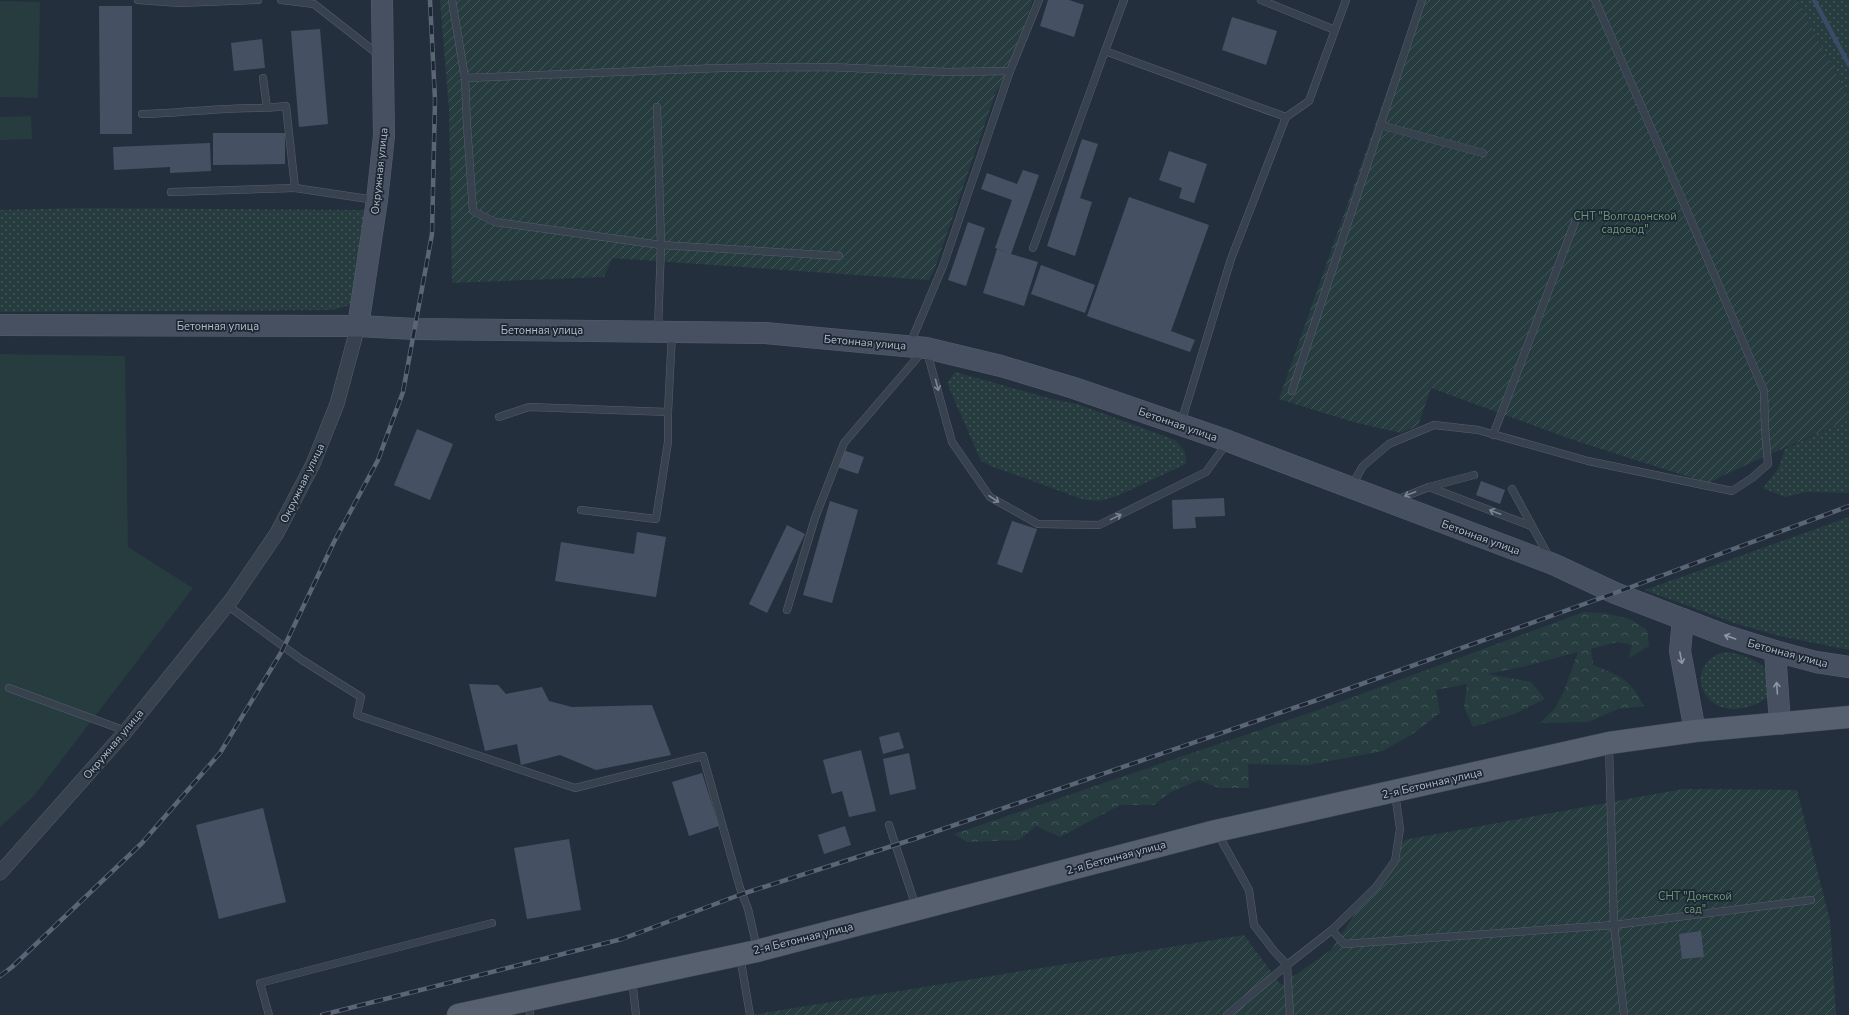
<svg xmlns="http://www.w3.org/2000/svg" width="1849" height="1015" viewBox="0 0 1849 1015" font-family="'Nunito Sans',sans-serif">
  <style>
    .grass { fill: url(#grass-dots) }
    .forest { fill: url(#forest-crowns) }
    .park { fill: #263c3f }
    .garden { fill: url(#garden-furrows) }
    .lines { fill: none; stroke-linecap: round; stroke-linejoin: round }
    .stream { stroke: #394c67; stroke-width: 4.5 }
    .building { fill: #455162 }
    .lane-casing { stroke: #565f6c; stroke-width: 8 }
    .street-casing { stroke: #565f6c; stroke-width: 15 }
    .secondary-casing { stroke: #565f6c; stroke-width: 22 }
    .primary-casing { stroke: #414a57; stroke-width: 23 }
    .lane { stroke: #38414e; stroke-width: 7 }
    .street { stroke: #38414e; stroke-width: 14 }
    .secondary { stroke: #465061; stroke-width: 21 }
    .primary { stroke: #56606e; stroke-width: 22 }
    .rail-casing { stroke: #5a6575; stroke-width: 4.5 }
    .rail { stroke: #1d2633; stroke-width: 3; stroke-dasharray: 9; stroke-linecap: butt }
    .oneway { stroke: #7c8592 }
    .oneway2 { stroke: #8e96a5 }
    .labels { text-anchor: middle; stroke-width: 3.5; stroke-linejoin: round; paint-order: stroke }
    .street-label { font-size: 11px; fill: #b4bcc9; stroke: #1d2633 }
    .park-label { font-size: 11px; fill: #6b9a76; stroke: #1d2633 }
  </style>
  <defs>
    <pattern id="grass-dots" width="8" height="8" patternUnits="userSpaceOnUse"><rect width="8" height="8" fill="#263c3f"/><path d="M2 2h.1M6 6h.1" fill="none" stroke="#435659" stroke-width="1.8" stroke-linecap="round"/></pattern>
    <pattern id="forest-crowns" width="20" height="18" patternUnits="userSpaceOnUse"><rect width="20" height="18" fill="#263c3f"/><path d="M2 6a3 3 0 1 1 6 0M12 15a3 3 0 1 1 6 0" fill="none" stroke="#435659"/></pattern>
    <pattern id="garden-furrows" width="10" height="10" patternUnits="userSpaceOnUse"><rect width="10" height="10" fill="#263c3f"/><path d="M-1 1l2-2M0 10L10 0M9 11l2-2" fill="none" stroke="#435659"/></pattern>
  </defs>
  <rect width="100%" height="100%" fill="#242f3e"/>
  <g class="grass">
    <path d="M1797 0H1849V97L1800 6Z"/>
    <path d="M85 208 362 210 367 213 353 301 347 306 332 310 0 312V210Z"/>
    <path d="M955 372 1052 399 1077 404 1175 440 1185 451 1186 464 1117 496 1100 501 1085 500 991 466 981 461 947 383Z"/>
    <path d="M1849 419V493L1805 492 1785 497 1763 488 1778 469 1785 449Z"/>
    <path d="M1849 517V650L1784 637 1737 624 1645 590Z"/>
    <path d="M1725 652C1742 654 1772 662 1770 685 1770 689 1768 694 1767 698 1706 736 1677 664 1725 652Z"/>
  </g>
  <path class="forest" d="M1584 612 1605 613 1630 619 1647 630 1649 646 1629 658 1632 645 1617 642 1591 649 1593 665C1622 677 1628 677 1644 706L1618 709 1588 722 1540 723 1555 708 1564 691 1578 652 1526 666 1488 674 1531 682 1545 699 1514 714 1473 727 1464 707 1467 684 1436 690 1440 713 1414 733 1383 751 1308 765 1248 764 1249 788H1219L1199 780 1169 793 1154 805H1120L1060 837 1036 826 1019 840 967 842 954 834 1315 711Z"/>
  <g class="park">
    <path d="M0 1 40 2 38 98 0 97Z"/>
    <path d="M31 116 32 139 0 140V117Z"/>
    <path d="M0 354 125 356 128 547 193 588 34 796 0 827Z"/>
  </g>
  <g class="garden">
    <path d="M440 0H1033L1007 77 996 92 935 268 929 280 612 258 604 277 452 283 449 109Z"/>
    <path d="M1419 0H1797L1849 97V419C1802 441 1754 460 1708 483L1579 442 1431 388 1418 426 1401 433 1353 422 1279 399Z"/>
    <path d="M1683 789 1797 790 1830 921 1836 1015H751L1244 935 1281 985 1331 950 1404 840Z"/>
  </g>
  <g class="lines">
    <path class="stream" d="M1814 0 1849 65"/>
  </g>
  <g class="building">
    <path d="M1048 0H1069L1084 5 1074 37 1040 26Z"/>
    <path d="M99 6H132V134H100Z"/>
    <path d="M1232 17 1277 31 1266 65 1222 50Z"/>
    <path d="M320 29 328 124 299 127 291 31Z"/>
    <path d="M262 39 265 68 234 71 231 43Z"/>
    <path d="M213 133H285V164L213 165Z"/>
    <path d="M1082 139 1098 144 1080 198 1092 202 1075 256 1047 246Z"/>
    <path d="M210 143 211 171 170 173V167L114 170 113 147Z"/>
    <path d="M1169 151 1207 164 1194 203 1179 198 1182 188 1159 180Z"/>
    <path d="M1023 170 1039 175 1011 254 1038 262 1024 306 983 293 997 249 1009 253 995 248 1012 200 981 189 987 173 1017 184Z"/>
    <path d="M1129 197 1209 225 1171 331 1195 340 1190 352 1087 316Z"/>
    <path d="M968 222 985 228 966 286 948 280Z"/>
    <path d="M1041 265 1095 285 1085 313 1031 294Z"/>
    <path d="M417 429 453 444 430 500 394 485Z"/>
    <path d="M843 450 864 457 858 474 837 467Z"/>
    <path d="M1481 481 1505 490 1500 504 1476 495Z"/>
    <path d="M1224 498 1225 516 1195 517 1196 528 1173 529 1172 500Z"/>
    <path d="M830 501 858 510 832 603 803 595Z"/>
    <path d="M1012 521 1037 529 1022 573 997 564Z"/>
    <path d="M787 525 805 534 767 613 749 604Z"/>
    <path d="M637 532 666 537 656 597 555 581 561 542 634 554Z"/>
    <path d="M469 684 498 685 506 694 542 687 549 701 572 707 652 705 671 755 596 770 560 755 521 765 517 744 485 751Z"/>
    <path d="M899 732 904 748 883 754 879 737Z"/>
    <path d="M861 750 876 811 849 817 842 791 832 794 823 760Z"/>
    <path d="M909 753 916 789 890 795 883 759Z"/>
    <path d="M702 773 719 826 689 836 672 782Z"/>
    <path d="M263 808 286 902 219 919 196 825Z"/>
    <path d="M845 826 851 845 824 854 818 835Z"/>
    <path d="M569 839 581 910 527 919 514 848Z"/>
    <path d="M1701 931 1704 957 1682 959 1679 934Z"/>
  </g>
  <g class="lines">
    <g class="lane-casing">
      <g id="lane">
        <path d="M138 0 180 3 258 0"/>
        <path d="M281 0 314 4 379 55"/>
        <path d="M452 0 465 78"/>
        <path d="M1261 0 1335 30"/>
        <path d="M1105 51 1124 0"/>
        <path d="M263 78 267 108 286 106 295 188 375 200"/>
        <path d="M657 107 661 245 658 330"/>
        <path d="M142 114C184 113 225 107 267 108"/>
        <path d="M1286 117 1309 101 1346 0"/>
        <path d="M1380 125 1483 153"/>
        <path d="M171 192 295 188"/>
        <path d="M1033 248 1105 51 1286 117 1231 259 1181 423"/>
        <path d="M839 256 661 245 495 222 473 211 467 125 465 78 721 68 828 67 947 72 1010 71"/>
        <path d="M910 344 943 266 1010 71 1039 0"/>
        <path d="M927 352 952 442 990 497 1038 524 1099 525 1206 472 1227 443"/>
        <path d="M1292 391 1422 0"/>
        <path d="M499 417 529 407 668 412"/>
        <path d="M1493 435 1575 222"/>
        <path d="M1352 485 1363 466 1389 444 1434 425 1478 430 1588 461 1732 491 1752 478 1768 464 1765 428 1764 391 1681 197 1595 0"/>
        <path d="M1429 487 1531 526"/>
        <path d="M1512 489 1549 557"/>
        <path d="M1396 500 1429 487 1474 475"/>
        <path d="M581 510 656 519 668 442V412L672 333"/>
        <path d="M227 605 302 660 361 697 357 715 575 788 703 756 740 888 748 909 757 948"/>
        <path d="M787 610 815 518 844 443 923 351"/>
        <path d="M9 688 126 731"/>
        <path d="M1609 746 1614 925 1624 1015"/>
        <path d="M889 825 916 907"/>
        <path d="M1218 834 1249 890 1254 925 1274 951 1287 965 1290 1015"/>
        <path d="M1332 930 1344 944 1614 925 1811 900"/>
        <path d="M740 956 750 1015"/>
        <path d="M632 979 636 1015"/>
        <path d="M529 1001 530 1015"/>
        <path d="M269 1015 260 983 492 923"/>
        <path d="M1227 1015 1287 965 1332 930 1376 887 1395 861 1400 829 1395 793"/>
      </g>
    </g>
    <g class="street-casing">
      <path id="street" d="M0 873 126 731 232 599 277 533 313 464 337 404 358 326"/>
    </g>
    <g class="secondary-casing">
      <g id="secondary">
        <path d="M0 325 358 326 415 329 765 333 926 348 1001 366 1074 388 1228 441 1553 564 1615 593 1727 636 1775 651 1816 662 1849 667"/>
        <path d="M358 326 377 200 384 136 382 0"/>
        <path d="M1683 619 1680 651 1695 731"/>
        <path d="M1775 651 1780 724"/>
      </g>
    </g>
    <g class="primary-casing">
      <path id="primary" d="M458 1015 757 951 1216 831 1609 743 1695 731 1849 717"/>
    </g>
    <use href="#lane" class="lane"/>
    <use href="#street" class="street"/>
    <use href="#secondary" class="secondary"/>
    <use href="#primary" class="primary"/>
    <g class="rail-casing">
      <g id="rail">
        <path d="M0 976 12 967 142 843 220 753 282 651 334 542 378 460 403 392 432 234 435 100 430 0"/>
        <path d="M322 1015 622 939 742 894 914 839 1317 700 1615 593 1849 506"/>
      </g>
    </g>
    <use href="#rail" class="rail"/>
  </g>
  <defs><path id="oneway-shaft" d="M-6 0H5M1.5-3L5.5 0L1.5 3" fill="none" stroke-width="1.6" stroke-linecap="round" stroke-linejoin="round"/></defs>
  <g class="oneway">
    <use href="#oneway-shaft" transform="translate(937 385) rotate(75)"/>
    <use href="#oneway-shaft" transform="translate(1410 494) rotate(159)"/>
    <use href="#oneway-shaft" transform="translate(994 499) rotate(33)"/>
    <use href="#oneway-shaft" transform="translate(1495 512) rotate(-159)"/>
    <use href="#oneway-shaft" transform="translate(1116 517) rotate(-26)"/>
  </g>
  <g class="oneway2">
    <use href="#oneway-shaft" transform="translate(1730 637) rotate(-161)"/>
    <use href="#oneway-shaft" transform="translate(1681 658) rotate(79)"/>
    <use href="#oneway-shaft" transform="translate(1777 688) rotate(-94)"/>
  </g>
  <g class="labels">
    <g class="street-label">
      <text transform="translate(379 171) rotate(-84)" y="4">Окружная улица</text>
      <text x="218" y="330">Бетонная улица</text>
      <text x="542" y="334">Бетонная улица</text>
      <text transform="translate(865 342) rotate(5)" y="4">Бетонная улица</text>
      <text transform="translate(1178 424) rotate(19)" y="4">Бетонная улица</text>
      <text transform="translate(302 483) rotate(-64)" y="4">Окружная улица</text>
      <text transform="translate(1481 537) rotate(20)" y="4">Бетонная улица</text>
      <text transform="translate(1788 653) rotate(15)" y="4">Бетонная улица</text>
      <text transform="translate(113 744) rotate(-50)" y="4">Окружная улица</text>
      <text transform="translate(1432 783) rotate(-13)" y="4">2-я Бетонная улица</text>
      <text transform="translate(1116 857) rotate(-15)" y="4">2-я Бетонная улица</text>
      <text transform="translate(803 938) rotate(-14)" y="4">2-я Бетонная улица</text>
    </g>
    <g class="park-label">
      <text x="1625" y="220">СНТ "Волгодонской<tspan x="1625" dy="13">садовод"</tspan></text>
      <text x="1695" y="900">СНТ "Донской<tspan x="1695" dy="13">сад"</tspan></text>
    </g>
  </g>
</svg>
